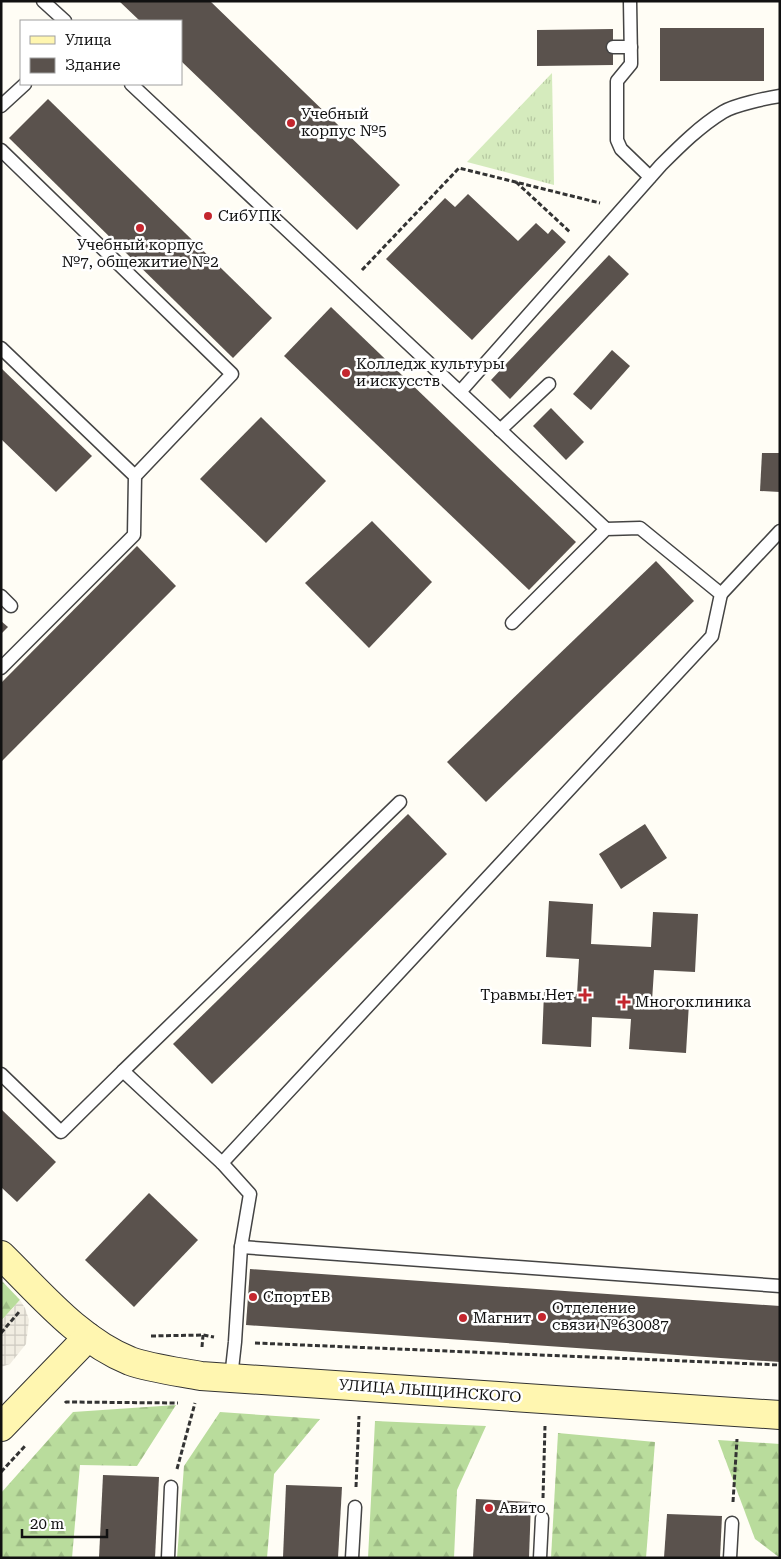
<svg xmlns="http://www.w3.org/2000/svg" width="781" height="1559" viewBox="0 0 781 1559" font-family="'Roboto Serif',serif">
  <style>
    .grass { fill: url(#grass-tufts) }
    .forest { fill: url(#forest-firs) }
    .plaza { fill: url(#plaza-grid) }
    .building { fill: #5a524d }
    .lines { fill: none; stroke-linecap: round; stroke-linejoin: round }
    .lane-casing { stroke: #444; stroke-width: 15 }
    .secondary-casing { stroke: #333; stroke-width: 30 }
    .path { stroke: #333; stroke-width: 3; stroke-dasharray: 5 2.5; stroke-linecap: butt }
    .lane { stroke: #fff; stroke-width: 12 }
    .secondary { stroke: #fff6b0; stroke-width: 28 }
    .poi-dot { fill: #c4262e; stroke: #fff; stroke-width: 2 }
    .labels { text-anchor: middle; stroke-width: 5; stroke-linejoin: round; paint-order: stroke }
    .poi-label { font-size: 15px; fill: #111; stroke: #fff; text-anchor: start }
    .street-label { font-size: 15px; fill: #111; stroke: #fff }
  </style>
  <defs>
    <pattern id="grass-tufts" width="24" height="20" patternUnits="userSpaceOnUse" patternTransform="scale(1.25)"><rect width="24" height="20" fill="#d5ebbd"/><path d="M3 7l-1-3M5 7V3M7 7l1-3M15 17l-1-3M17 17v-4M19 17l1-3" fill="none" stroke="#b6c8a1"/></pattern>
    <pattern id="forest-firs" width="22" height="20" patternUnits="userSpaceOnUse" patternTransform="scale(1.25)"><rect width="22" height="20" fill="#b9dc9c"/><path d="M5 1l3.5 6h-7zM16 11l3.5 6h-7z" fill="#9ebc85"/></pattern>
    <pattern id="plaza-grid" width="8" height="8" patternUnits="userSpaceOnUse" patternTransform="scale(1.25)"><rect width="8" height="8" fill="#f1ede2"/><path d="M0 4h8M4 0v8" fill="none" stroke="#cecac1"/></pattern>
  </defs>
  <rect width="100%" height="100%" fill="#fffdf5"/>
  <path class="grass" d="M552 73 554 185 467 162Z"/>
  <g class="forest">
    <path d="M1 1280 20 1300 1 1321Z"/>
    <path d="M176 1405 137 1466 80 1465 72 1558H1V1493L73 1412Z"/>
    <path d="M220 1412 320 1419 274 1474 267 1558H177L184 1466Z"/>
    <path d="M375 1421 486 1426 457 1490 454 1558H368Z"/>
    <path d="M558 1433 655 1442 646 1558H551Z"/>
    <path d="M718 1440 780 1444V1558L755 1539Z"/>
  </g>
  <path class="plaza" d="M20 1300 25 1308 29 1320 26 1344 10 1364 1 1367V1321Z"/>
  <g class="building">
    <path d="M119 1H210L400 185 357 230 181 61V21H140Z"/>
    <rect x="660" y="28" width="104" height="53"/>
    <path d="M613 29V65L537 66V30Z"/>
    <path d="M48 99 272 318 233 358 9 138Z"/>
    <path d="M468 194 518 241 536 223 548 234 552 229 566 242 472 340 386 259 445 198 455 207Z"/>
    <path d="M609 255 629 274 510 399 491 380Z"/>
    <path d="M331 307 576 542 529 590 284 356Z"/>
    <path d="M612 350 630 366 591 410 573 394Z"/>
    <path d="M1 368 92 456 56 492 1 439Z"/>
    <path d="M551 408 584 442 566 460 533 426Z"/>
    <path d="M261 417 326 481 266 543 200 479Z"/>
    <path d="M762 453H780V492L760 491Z"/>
    <path d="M372 521 432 582 369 648 305 583Z"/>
    <path d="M137 546 176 586 1 762V683Z"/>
    <path d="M656 561 694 601 486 802 447 762Z"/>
    <path d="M1 621 8 627 1 634Z"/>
    <path d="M408 814 447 854 212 1084 173 1044Z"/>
    <path d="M645 824 667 858 621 889 599 854Z"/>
    <path d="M549 901 593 904 591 944 651 947 653 912 698 914 695 972 654 970 652 1001 689 1003 686 1053 629 1049 631 1019 592 1017 591 1047 542 1044 544 992 577 994 579 959 546 957Z"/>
    <path d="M1 1109 56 1162 17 1202 1 1187Z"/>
    <path d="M149 1193 198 1240 134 1307 85 1260Z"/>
    <path d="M250 1269 780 1306V1362L246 1325Z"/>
    <path d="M103 1475 159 1477 155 1558H99Z"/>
    <path d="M286 1485 342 1487 338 1558H283Z"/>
    <path d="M476 1499 531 1502 529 1558H473Z"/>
    <path d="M667 1514 722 1516 720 1558H664Z"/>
  </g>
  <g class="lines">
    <g class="lane-casing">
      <g id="lane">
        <path d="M43 1 65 21"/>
        <path d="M630 1 631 60V64L617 81V140L621 149 650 177"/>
        <path d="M613 47H631"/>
        <path d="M131 84 606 529"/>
        <path d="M1 106 25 84"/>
        <path d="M1 150 232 374 135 476"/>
        <path d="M1 348 135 476 134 535 1 668"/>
        <path d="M460 392 661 165C680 146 700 126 723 112 734 105 767 98 780 96"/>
        <path d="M500 430 549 384"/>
        <path d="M721 594 780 531"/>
        <path d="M1 596 11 606"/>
        <path d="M123 1071 400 802"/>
        <path d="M1 1074 61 1132 123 1071 222 1163 250 1194 241 1247 235 1342 231 1378"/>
        <path d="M222 1163 712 636 721 594 640 528 606 529 512 623"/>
        <path d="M241 1247 780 1286"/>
        <path d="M168 1558 171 1487"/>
        <path d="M352 1558 355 1507"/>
        <path d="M540 1558 542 1518"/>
        <path d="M730 1558 732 1523"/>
      </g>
    </g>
    <g class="secondary-casing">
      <g id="secondary">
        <path d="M1 1255C40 1293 78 1340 130 1361 149 1368 180 1372 201 1376L780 1415"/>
        <path d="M1 1427 88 1337"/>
      </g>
    </g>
    <g class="path">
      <path d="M516 182 571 233"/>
      <path d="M362 270 459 168 600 203"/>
      <path d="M1 1333 19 1312"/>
      <path d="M151 1336 203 1335 214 1337"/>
      <path d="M255 1343 780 1365"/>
      <path d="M202 1347 203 1335"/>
      <path d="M65 1403 66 1402 178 1403"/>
      <path d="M177 1469 195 1403"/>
      <path d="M1 1472 25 1446"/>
      <path d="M356 1487 359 1416"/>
      <path d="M543 1498 545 1426"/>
      <path d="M733 1502 737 1439"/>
    </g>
    <use href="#lane" class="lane"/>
    <use href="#secondary" class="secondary"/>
  </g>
  <g class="poi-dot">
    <circle cx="291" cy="123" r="5"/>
    <circle cx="208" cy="216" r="5"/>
    <circle cx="140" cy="228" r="5"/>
    <circle cx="346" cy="373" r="5"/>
    <path d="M582.5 987.5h5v5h5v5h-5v5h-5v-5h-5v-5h5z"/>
    <path d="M621.5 994.5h5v5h5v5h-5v5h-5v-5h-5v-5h5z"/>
    <circle cx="253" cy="1297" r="5"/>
    <circle cx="542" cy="1317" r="5"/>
    <circle cx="463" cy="1318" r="5"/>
    <circle cx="489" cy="1508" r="5"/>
  </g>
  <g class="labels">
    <g class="poi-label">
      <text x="301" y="119">Учебный<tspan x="301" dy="17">корпус №5</tspan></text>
      <text x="218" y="221">СибУПК</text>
      <text x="140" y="250" text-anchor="middle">Учебный корпус<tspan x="140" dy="17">№7, общежитие №2</tspan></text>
      <text x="356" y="369">Колледж культуры<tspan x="356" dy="17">и искусств</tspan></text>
      <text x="574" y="1000" text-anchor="end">Травмы.Нет</text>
      <text x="635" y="1007">Многоклиника</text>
      <text x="263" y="1302">СпортЕВ</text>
      <text x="552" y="1313">Отделение<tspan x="552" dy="17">связи №630087</tspan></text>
      <text x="473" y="1323">Магнит</text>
      <text x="499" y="1513">Авито</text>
    </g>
    <g class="street-label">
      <text transform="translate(430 1391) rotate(4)" y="5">УЛИЦА ЛЫЩИНСКОГО</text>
    </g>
  </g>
  <rect width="781" height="1559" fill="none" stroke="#111111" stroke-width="5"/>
  <rect x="20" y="20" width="162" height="65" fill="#ffffff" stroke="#a0a0a0"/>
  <rect x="30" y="36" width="25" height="8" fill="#fff6b0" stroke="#a0a0a0"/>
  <text x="65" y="45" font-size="15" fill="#111111">Улица</text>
  <rect x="30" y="58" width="25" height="15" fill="#5a524d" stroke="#a0a0a0"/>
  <text x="65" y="70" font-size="15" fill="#111111">Здание</text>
  <path d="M22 1529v8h85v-8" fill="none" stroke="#111111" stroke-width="2.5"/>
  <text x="30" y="1529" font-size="15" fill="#111111" stroke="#ffffff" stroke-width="4" paint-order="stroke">20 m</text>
</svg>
